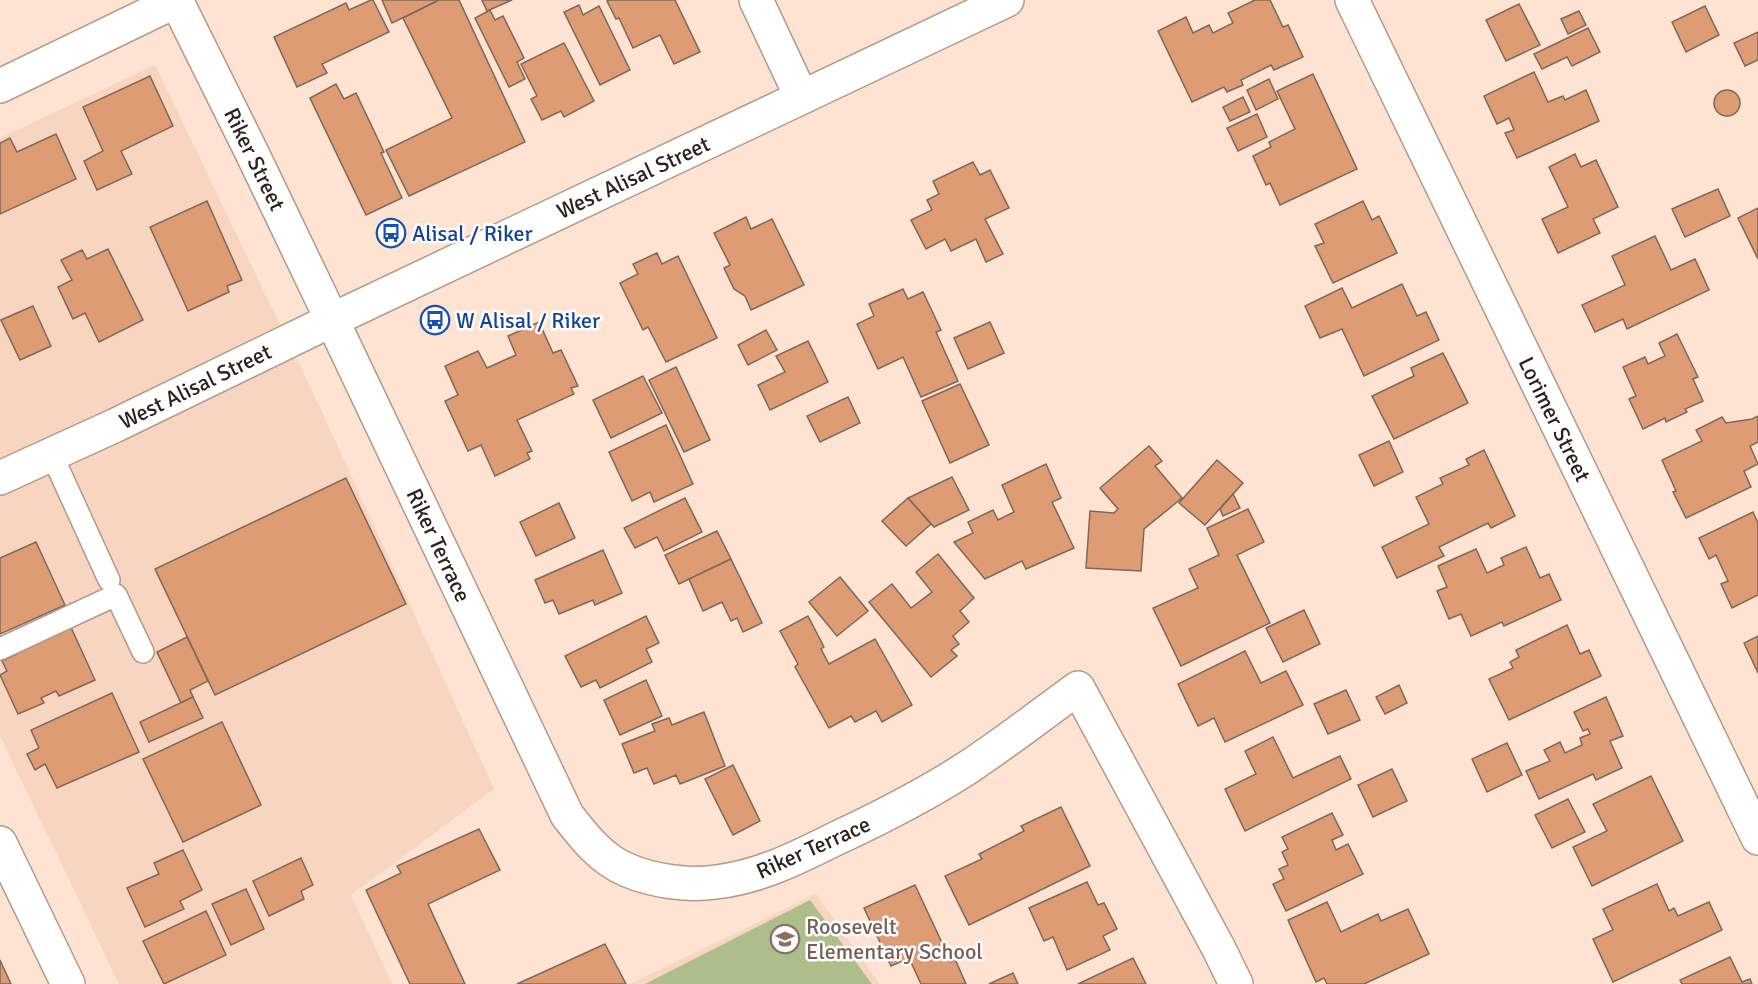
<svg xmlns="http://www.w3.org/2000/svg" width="1758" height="984" viewBox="0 0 1758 984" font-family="Signika,sans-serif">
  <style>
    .built { fill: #f8d5c1 }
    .green { fill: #adbe8b }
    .building { fill: #dd9c74; stroke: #7f6759; stroke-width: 1.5 }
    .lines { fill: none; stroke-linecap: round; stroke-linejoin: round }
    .lane-casing { stroke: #b39a8b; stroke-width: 24 }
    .street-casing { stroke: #b39a8b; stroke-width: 36 }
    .secondary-casing { stroke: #b39a8b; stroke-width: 36 }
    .lane { stroke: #fff; stroke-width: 21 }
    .street { stroke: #fff; stroke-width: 33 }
    .secondary { stroke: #fff; stroke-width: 33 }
    .labels { text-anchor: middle; stroke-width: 5; stroke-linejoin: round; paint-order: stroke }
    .street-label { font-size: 22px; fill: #2b221c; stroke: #fff }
    .transit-label { font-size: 22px; fill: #164399; stroke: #fff; text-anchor: start }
    .education-label { font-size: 22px; fill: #785e54; stroke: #fff; text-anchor: start }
  </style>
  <rect width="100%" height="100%" fill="#fee2d2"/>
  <g class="built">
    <path d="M155 65 324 416 494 789 351 895 392 984H119L0 736V138Z"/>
    <path d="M816 894 880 984H630Z"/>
  </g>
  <path class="green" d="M810 900 872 984H645Z"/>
  <g class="building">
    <path d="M371 0H373L389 32 322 64 327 73 297 87 274 37 346 3 349 10Z"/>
    <path d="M382 0H439L392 23Z"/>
    <path d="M439 0H459L525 142 409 196 386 150 452 118 403 18Z"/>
    <path d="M482 0H512L487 11Z"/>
    <path d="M610 0H675L700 52 674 64 660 35 633 48 619 18 616 19 607 1Z"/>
    <path d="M1255 0H1270L1283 27 1288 25 1303 57 1274 70 1271 65 1241 80 1243 85 1227 92 1224 87 1192 102 1158 31 1186 17 1193 33 1209 25 1213 33 1233 23 1228 13Z"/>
    <path d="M1519 4 1540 45 1506 61 1486 20Z"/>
    <path d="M579 5 583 15 599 6 630 70 600 85 564 12Z"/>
    <path d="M1705 6 1719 35 1686 52 1672 22Z"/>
    <path d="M490 10 495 20 503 16 524 58 517 62 525 79 509 87 475 18Z"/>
    <path d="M1579 11 1586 25 1568 34 1561 19Z"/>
    <path d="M1588 28 1600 52 1572 66 1567 57 1542 69 1534 54Z"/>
    <path d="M1758 32V60L1745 66 1734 43Z"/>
    <path d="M564 43 594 101 564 117 561 111 542 120 531 99 537 96 521 64Z"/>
    <path d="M1534 72 1548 102 1563 96 1565 100 1586 90 1599 121 1517 158 1505 133 1514 130 1509 118 1497 124 1484 96Z"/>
    <path d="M1313 74 1357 169 1280 205 1270 183 1266 185 1253 156 1271 147 1269 142 1295 129 1277 91Z"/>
    <path d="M150 76 173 126 121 151 132 174 97 190 84 161 103 151 83 107Z"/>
    <path d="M1269 79 1278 99 1256 110 1247 90Z"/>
    <path d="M336 84 344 99 356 93 384 152 381 153 402 198 366 215 310 98Z"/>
    <circle cx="1727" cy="103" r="13"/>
    <path d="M1243 97 1250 112 1230 121 1223 107Z"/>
    <path d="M1257 114 1267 137 1238 151 1227 128Z"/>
    <path d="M56 134 76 179 0 214V143L10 138 17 152Z"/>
    <path d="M1575 154 1581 167 1596 160 1618 207 1593 219 1600 233 1558 253 1542 219 1568 207 1549 167Z"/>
    <path d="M973 162 980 175 990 170 1009 208 985 219 1003 254 986 262 976 239 951 251 945 239 926 249 911 220 932 210 927 200 939 194 933 181Z"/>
    <path d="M1718 189 1730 216 1685 237 1672 209Z"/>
    <path d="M207 201 242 280 227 286 229 292 188 311 150 227Z"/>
    <path d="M1363 201 1372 220 1379 216 1397 253 1333 283 1315 246 1324 243 1315 224Z"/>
    <path d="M1758 208V259L1738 218Z"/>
    <path d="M746 217 751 229 772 219 804 285 751 310 745 296 734 289 724 268 730 265 714 233Z"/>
    <path d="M1655 236 1671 270 1695 259 1709 290 1627 329 1623 319 1595 332 1582 305 1625 285 1612 256Z"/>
    <path d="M108 249 143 320 99 342 85 313 73 319 58 287 72 280 61 260 82 250 87 259Z"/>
    <path d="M657 253 662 264 678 256 717 338 666 362 648 327 643 330 620 283 638 274 633 264Z"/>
    <path d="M1402 284 1417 316 1426 312 1439 340 1364 376 1342 329 1320 338 1305 306 1342 288 1352 308Z"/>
    <path d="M903 289 908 299 923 292 941 330 936 332 958 381 921 397 903 357 878 369 857 324 874 316 869 304Z"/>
    <path d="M33 306 51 346 20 360 1 320Z"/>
    <path d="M539 322 553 353 561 350 578 386 571 388 574 394 517 420 532 451 527 453 530 459 495 476 481 445 468 451 445 401 458 395 445 366 478 351 487 368 516 355 508 336Z"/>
    <path d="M990 322 1004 353 968 369 954 338Z"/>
    <path d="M766 330 777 350 748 365 738 345Z"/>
    <path d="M1677 334 1698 377 1693 379 1703 401 1685 409 1687 412 1666 422 1665 418 1643 429 1629 399 1636 396 1623 367 1645 357 1648 364 1665 356 1659 343Z"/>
    <path d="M808 341 828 382 770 410 758 385 785 372 776 356Z"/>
    <path d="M1443 353 1468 403 1394 439 1372 396 1414 376 1411 368Z"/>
    <path d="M676 367 710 440 684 452 649 380Z"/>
    <path d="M643 376 662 413 611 438 593 400Z"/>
    <path d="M960 384 989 445 950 463 922 401Z"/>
    <path d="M848 397 860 423 820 442 807 416Z"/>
    <path d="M1758 416V442L1750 446 1758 464 1744 471 1751 487 1686 518 1673 492 1676 491 1662 460 1702 441 1696 430 1722 417 1726 423 1752 419Z"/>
    <path d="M666 425 693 484 654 502 650 492 632 501 609 452Z"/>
    <path d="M1389 441 1403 472 1374 486 1359 455Z"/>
    <path d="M1149 446 1162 461 1155 466 1182 498 1144 529 1141 571 1086 568 1090 511 1114 513 1118 509 1100 488Z"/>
    <path d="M1484 450 1515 516 1491 528 1488 523 1439 547 1444 556 1397 578 1382 547 1429 524 1416 497 1443 484 1440 478 1469 465 1466 459Z"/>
    <path d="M1217 460 1243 483 1205 525 1179 503Z"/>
    <path d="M1046 464 1061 498 1052 502 1074 548 1026 569 1022 561 985 579 954 542 973 533 968 522 993 510 998 520 1014 512 1002 485Z"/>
    <path d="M952 477 969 510 934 527 908 498Z"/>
    <path d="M346 478 406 604 215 695 155 569Z"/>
    <path d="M1233 494 1240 508 1223 516 1220 509Z"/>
    <path d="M685 498 702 532 664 551 657 537 635 548 624 528Z"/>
    <path d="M908 498 931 524 906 546 882 521Z"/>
    <path d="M559 503 575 538 536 556 520 522Z"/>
    <path d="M1248 509 1264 542 1237 555 1270 623 1181 666 1153 608 1198 588 1189 569 1219 555 1207 528Z"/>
    <path d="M1753 512 1758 523V595L1732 608 1721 584 1728 581 1716 555 1709 559 1699 538Z"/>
    <path d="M717 531 731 559 679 584 665 555Z"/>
    <path d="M36 542 65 605 0 634V558Z"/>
    <path d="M1526 547 1540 578 1549 574 1561 600 1504 626 1502 622 1471 636 1461 614 1449 619 1437 591 1447 587 1438 566 1476 549 1487 573 1504 565 1501 558Z"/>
    <path d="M603 550 622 593 595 605 593 600 559 614 553 600 545 603 535 580Z"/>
    <path d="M938 554 974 598 960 611 969 622 953 636 959 644 951 650 957 656 931 677 869 602 892 584 911 608 932 592 916 572Z"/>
    <path d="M731 559 762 623 743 632 737 618 731 621 722 602 703 611 689 579Z"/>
    <path d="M840 577 868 611 837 636 809 602Z"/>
    <path d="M1304 610 1320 644 1283 662 1266 628Z"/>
    <path d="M646 616 659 643 646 649 652 662 600 688 596 680 581 687 565 656Z"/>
    <path d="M808 616 824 647 821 649 829 664 875 639 912 705 882 722 876 711 855 722 851 716 829 728 795 667 798 664 780 631Z"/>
    <path d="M69 623 95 680 59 696 56 691 41 698 44 703 18 714 0 675 7 671 2 661 17 654 14 647Z"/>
    <path d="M1567 625 1580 654 1589 650 1601 676 1509 720 1489 679 1513 668 1510 662 1519 657 1516 650Z"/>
    <path d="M1758 636V673L1744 643Z"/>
    <path d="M187 637 208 681 190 690 193 697 181 703 157 652Z"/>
    <path d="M1245 651 1261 683 1286 671 1303 705 1225 742 1214 718 1198 726 1178 684Z"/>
    <path d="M646 680 662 716 620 735 604 700Z"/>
    <path d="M1399 685 1407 703 1385 714 1376 697Z"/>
    <path d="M1346 690 1360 720 1328 734 1314 704Z"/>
    <path d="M112 693 139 752 57 788 45 764 35 770 27 754 39 748 31 730Z"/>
    <path d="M193 697 203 718 149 742 140 722Z"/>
    <path d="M1606 697 1623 736 1610 741 1622 768 1596 780 1593 774 1539 799 1526 771 1550 761 1544 750 1560 742 1565 753 1582 745 1580 738 1590 734 1588 729 1583 731 1574 712Z"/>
    <path d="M704 712 725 766 680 784 676 775 654 784 647 768 634 773 622 744 655 731 652 724 669 718 672 725Z"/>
    <path d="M222 722 261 805 183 842 143 759Z"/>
    <path d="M1273 737 1293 778 1340 756 1351 779 1245 831 1225 789 1256 774 1245 751Z"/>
    <path d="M1507 743 1522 775 1487 792 1472 759Z"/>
    <path d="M733 765 760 821 733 835 705 779Z"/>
    <path d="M1392 769 1407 801 1373 817 1358 785Z"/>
    <path d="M1651 776 1683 841 1592 886 1573 847 1607 831 1593 804Z"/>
    <path d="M1568 799 1585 832 1552 848 1535 815Z"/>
    <path d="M1061 807 1090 866 969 925 945 876 982 859 979 854 1024 831 1021 826Z"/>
    <path d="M1332 813 1343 835 1332 840 1336 850 1348 844 1363 874 1286 911 1273 884 1284 879 1279 869 1288 865 1282 852 1288 849 1282 837Z"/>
    <path d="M479 829 500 870 428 904 465 984H410L366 890 401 873 397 866Z"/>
    <path d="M183 850 202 890 180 901 184 909 145 927 127 888 159 874 154 863Z"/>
    <path d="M301 858 313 885 301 891 304 899 269 916 253 881Z"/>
    <path d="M1087 882 1098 905 1104 903 1117 929 1103 936 1110 950 1067 970 1053 937 1044 941 1029 908Z"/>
    <path d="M1657 884 1669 911 1674 908 1678 916 1709 902 1722 930 1613 982 1593 939 1613 930 1603 909Z"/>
    <path d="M915 885 951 962 955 959 966 984H921L909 958 891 966 864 908Z"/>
    <path d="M246 889 264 929 231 945 212 904Z"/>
    <path d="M1327 902 1341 932 1378 914 1381 921 1408 909 1429 954 1364 984H1327L1324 978 1316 982 1288 920Z"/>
    <path d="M206 911 226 955 164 984 143 941Z"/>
    <path d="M605 944 626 984H517Z"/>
    <path d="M1730 957 1742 982 1750 979 1752 984H1682L1680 980Z"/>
    <path d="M1133 958 1146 984H1078Z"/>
    <path d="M0 960 11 984H0Z"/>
    <path d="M1013 973 1018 984H989Z"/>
  </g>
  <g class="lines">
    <g class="lane-casing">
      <g id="lane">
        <path d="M52 455 109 580"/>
        <path d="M0 649 116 595 143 652"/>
      </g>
    </g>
    <g class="street-casing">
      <g id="street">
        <path d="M756 0 801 96"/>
        <path d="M1352 0 1758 838"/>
        <path d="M0 86 178 0"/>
        <path d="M332 320 567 815C584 837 601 859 627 870 653 881 687 886 716 882 759 877 797 858 835 839 880 818 925 795 967 768 1005 743 1041 715 1078 688L1219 949 1236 984"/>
      </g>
    </g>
    <g class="secondary-casing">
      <g id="secondary">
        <path d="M176 0 252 153 332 320"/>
        <path d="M0 478 116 425 332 320 1007 0"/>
        <path d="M0 843 68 984"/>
      </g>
    </g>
    <use href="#lane" class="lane"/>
    <use href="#street" class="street"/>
    <use href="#secondary" class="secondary"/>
  </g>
  <defs>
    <g id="bus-ring" transform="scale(1.5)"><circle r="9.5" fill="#fff" stroke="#1a4fb4" stroke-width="1.5"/><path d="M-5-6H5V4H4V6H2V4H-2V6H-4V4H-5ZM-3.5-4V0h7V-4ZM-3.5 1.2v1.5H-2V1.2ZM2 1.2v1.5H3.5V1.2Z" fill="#1a4fb4"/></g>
    <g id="school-ring" transform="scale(1.5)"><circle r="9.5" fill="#fff" stroke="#8d6e63" stroke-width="1.5"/><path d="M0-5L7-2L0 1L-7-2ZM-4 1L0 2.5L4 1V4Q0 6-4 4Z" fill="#8d6e63"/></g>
  </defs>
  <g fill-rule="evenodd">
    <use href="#bus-ring" x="391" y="233"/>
    <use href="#bus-ring" x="435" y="320"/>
    <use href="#school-ring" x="785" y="939"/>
  </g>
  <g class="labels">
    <g class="street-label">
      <text transform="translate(255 159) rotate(64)" y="8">Riker Street</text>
      <text transform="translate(633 177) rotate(-25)" y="8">West Alisal Street</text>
      <text transform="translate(195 386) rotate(-26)" y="8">West Alisal Street</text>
      <text transform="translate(1555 419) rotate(64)" y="8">Lorimer Street</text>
      <text transform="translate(439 545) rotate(65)" y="8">Riker Terrace</text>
      <text transform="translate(813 847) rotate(-24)" y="8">Riker Terrace</text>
    </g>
    <g class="transit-label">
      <text x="412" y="241">Alisal / Riker</text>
      <text x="456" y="328">W Alisal / Riker</text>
    </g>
    <g class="education-label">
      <text x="806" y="934">Roosevelt<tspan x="806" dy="25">Elementary School</tspan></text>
    </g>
  </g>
</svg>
